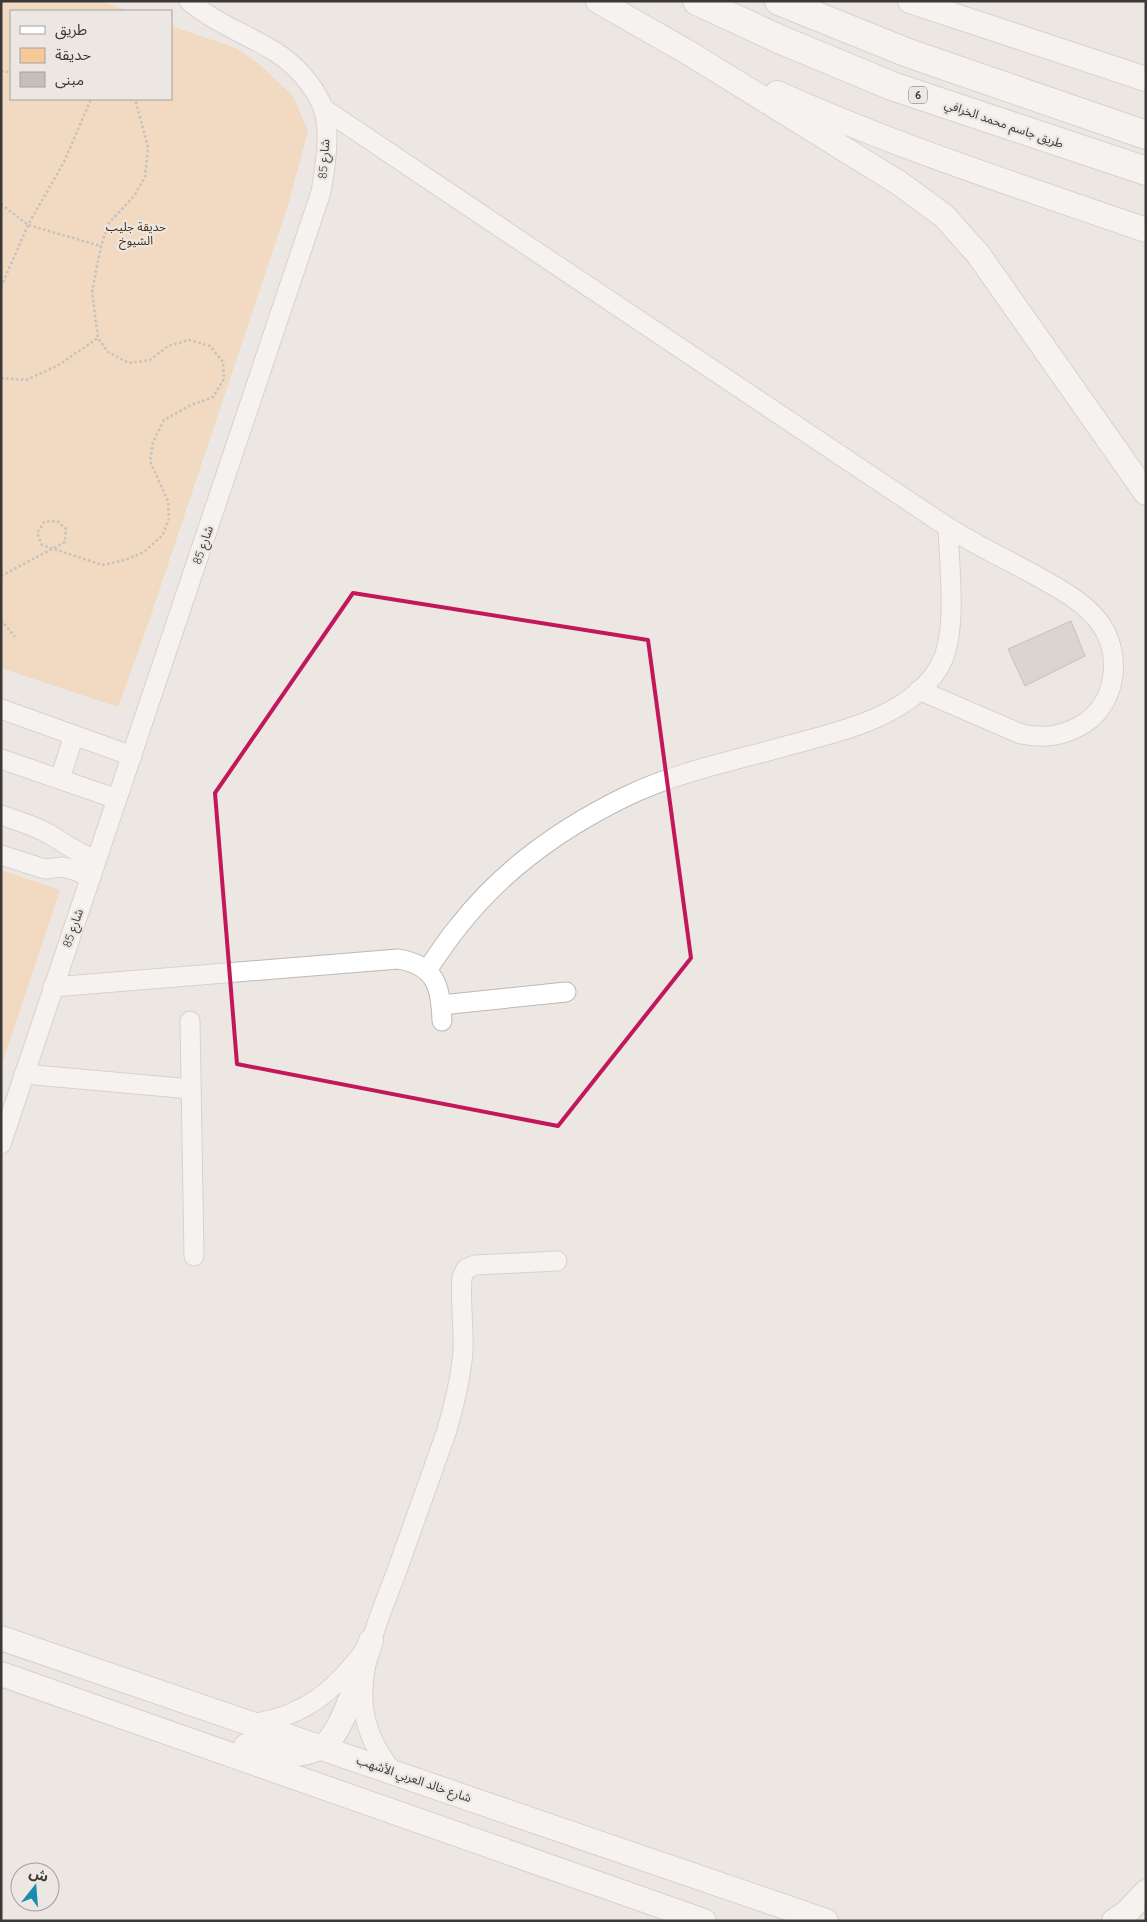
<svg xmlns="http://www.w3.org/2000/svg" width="1147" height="1922" viewBox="0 0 1147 1922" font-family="Quicksand,'Noto Sans Arabic',sans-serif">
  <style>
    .green { fill: #f7c999 }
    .building { fill: #c5bfba; stroke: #94908b }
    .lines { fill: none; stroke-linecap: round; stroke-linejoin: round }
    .minor-casing { stroke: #bdb8b3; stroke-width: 21 }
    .major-casing { stroke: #bdb8b3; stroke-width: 26 }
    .highway-casing { stroke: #bdb8b3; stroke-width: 30 }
    .path { stroke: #979490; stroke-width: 2.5; stroke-dasharray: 2.5 2.5; stroke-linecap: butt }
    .minor { stroke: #fff; stroke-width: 19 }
    .major { stroke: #fff; stroke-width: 24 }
    .highway { stroke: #fff; stroke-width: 28 }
    .marked { fill: none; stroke: #c2185b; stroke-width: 4; stroke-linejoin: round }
    .labels { text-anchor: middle; stroke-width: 4.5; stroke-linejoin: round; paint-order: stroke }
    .shield { fill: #ece7e2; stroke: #706d6a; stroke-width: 1 }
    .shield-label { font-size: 11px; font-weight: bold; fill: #3b3937 }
    .street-label { font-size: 12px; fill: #3b3937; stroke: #ece7e2 }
    .park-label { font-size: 12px; fill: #452d12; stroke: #ece7e2 }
  </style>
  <rect width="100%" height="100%" fill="#ece7e2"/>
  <g class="green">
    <path d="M1 1H100L129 11H11V99H171V26L236 48 259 64 293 96 308 131 289 202 146 630 118 707 1 668Z"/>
    <path d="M1 870 60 890 1 1067Z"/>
  </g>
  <path class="building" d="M1071 621 1085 656 1025 686 1008 649Z"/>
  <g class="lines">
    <g class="minor-casing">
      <g id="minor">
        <path d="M324 109C529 247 735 385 940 522 969 542 1002 557 1033 574 1056 587 1084 601 1100 623 1122 654 1117 701 1085 723 1064 736 1045 739 1021 734L919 690"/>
        <path d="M1 709 132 756"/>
        <path d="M1 759 117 799"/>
        <path d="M60 779 74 735"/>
        <path d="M1 815C17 821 34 825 49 834 66 844 76 853 96 860"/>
        <path d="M1 855 45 869 63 867 74 870 91 877"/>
        <path d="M427 970C437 956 447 940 458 927 502 870 563 827 627 796 675 773 728 762 779 748 832 733 906 720 938 669 959 636 949 567 948 528"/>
        <path d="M53 987 398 959C436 965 441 987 442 1021"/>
        <path d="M441 1005 566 992"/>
        <path d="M190 1021 194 1256"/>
        <path d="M24 1074 191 1089"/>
        <path d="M1 1144 321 192C325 170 331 129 323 108 315 86 295 64 274 51 246 34 215 23 189 1"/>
        <path d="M252 1724C305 1716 334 1691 365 1650"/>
        <path d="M393 1772C376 1751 364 1728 363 1700 361 1658 380 1615 395 1576 412 1528 429 1480 446 1433 454 1406 461 1379 463 1350 464 1326 460 1301 462 1277L466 1269 475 1265 557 1261"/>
      </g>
    </g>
    <g class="major-casing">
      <g id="major">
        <path d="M598 1 689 53 899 183 944 216 978 254 1146 493"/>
        <path d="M910 1 1146 79"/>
        <path d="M777 93C897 147 1022 187 1146 230"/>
        <path d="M1 1638 826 1921"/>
        <path d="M1 1674 704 1921"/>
        <path d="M246 1746C269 1754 297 1759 321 1747 343 1736 362 1665 371 1641"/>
        <path d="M1114 1921 1127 1912 1146 1892"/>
      </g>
    </g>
    <g class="highway-casing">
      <g id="highway">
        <path d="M697 1 779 39 892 86 1146 171"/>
        <path d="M779 1 908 53 1146 135"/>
      </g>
    </g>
    <g class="path">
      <path d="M1 71 11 72"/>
      <path d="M1 204 28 225 101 246"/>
      <path d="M1 287 28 225 64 162 91 99"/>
      <path d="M1 378 26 380 57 366 98 338"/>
      <path d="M1 576 65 542 66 529 57 521 44 522 37 533 42 545 102 565 125 560 144 552 163 535 169 518 168 501 150 461 153 442 164 420 191 405 213 397 224 379 223 362 210 346 189 340 168 346 150 360 129 363 108 352 98 338 92 292 101 246 109 223 134 196 145 177 148 147 135 99"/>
      <path d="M1 620 15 637"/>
    </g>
    <use href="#minor" class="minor"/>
    <use href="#major" class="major"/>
    <use href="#highway" class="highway"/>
  </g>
  <path d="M0 0H1147V1922H0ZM353 593 648 640 691 958 558 1126 237 1064 215 793Z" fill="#ece7e2" fill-opacity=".55" fill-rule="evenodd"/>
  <path class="marked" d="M353 593 648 640 691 958 558 1126 237 1064 215 793Z"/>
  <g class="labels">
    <rect class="shield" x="909" y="86.5" width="18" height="17" rx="4"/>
    <g class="shield-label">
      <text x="918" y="99">6</text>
    </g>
    <g class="street-label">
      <text transform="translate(1004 124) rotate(19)" y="4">طريق جاسم محمد الخرافي</text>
      <text transform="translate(324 159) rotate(-86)" y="4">شارع 85</text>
      <text transform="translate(203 545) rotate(-71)" y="4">شارع 85</text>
      <text transform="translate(73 928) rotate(-71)" y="4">شارع 85</text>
      <text transform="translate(414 1779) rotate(19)" y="4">شارع خالد العربي الأشهب</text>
    </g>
    <g class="park-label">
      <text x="136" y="231">حديقة جليب<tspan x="136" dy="14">الشيوخ</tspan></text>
    </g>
  </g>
  <rect width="1147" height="1922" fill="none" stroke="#3b3937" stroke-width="5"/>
  <rect x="10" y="10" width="162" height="90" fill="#ece7e2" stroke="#a5a19e"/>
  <rect x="20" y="26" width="25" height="8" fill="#ffffff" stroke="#a5a19e"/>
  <text x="55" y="35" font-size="15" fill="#3b3937">طريق</text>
  <rect x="20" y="48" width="25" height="15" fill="#f7c999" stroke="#a5a19e"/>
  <text x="55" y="60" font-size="15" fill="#3b3937">حديقة</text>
  <rect x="20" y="72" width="25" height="15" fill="#c5bfba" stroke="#a5a19e"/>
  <text x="55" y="85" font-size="15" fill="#3b3937">مبنى</text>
  <g transform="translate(35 1887) rotate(17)"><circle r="24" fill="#ece7e2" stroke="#a5a19e"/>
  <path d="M0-4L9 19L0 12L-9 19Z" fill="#1a8cb1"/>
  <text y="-8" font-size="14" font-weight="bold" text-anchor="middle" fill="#3b3937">ش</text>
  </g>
</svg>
